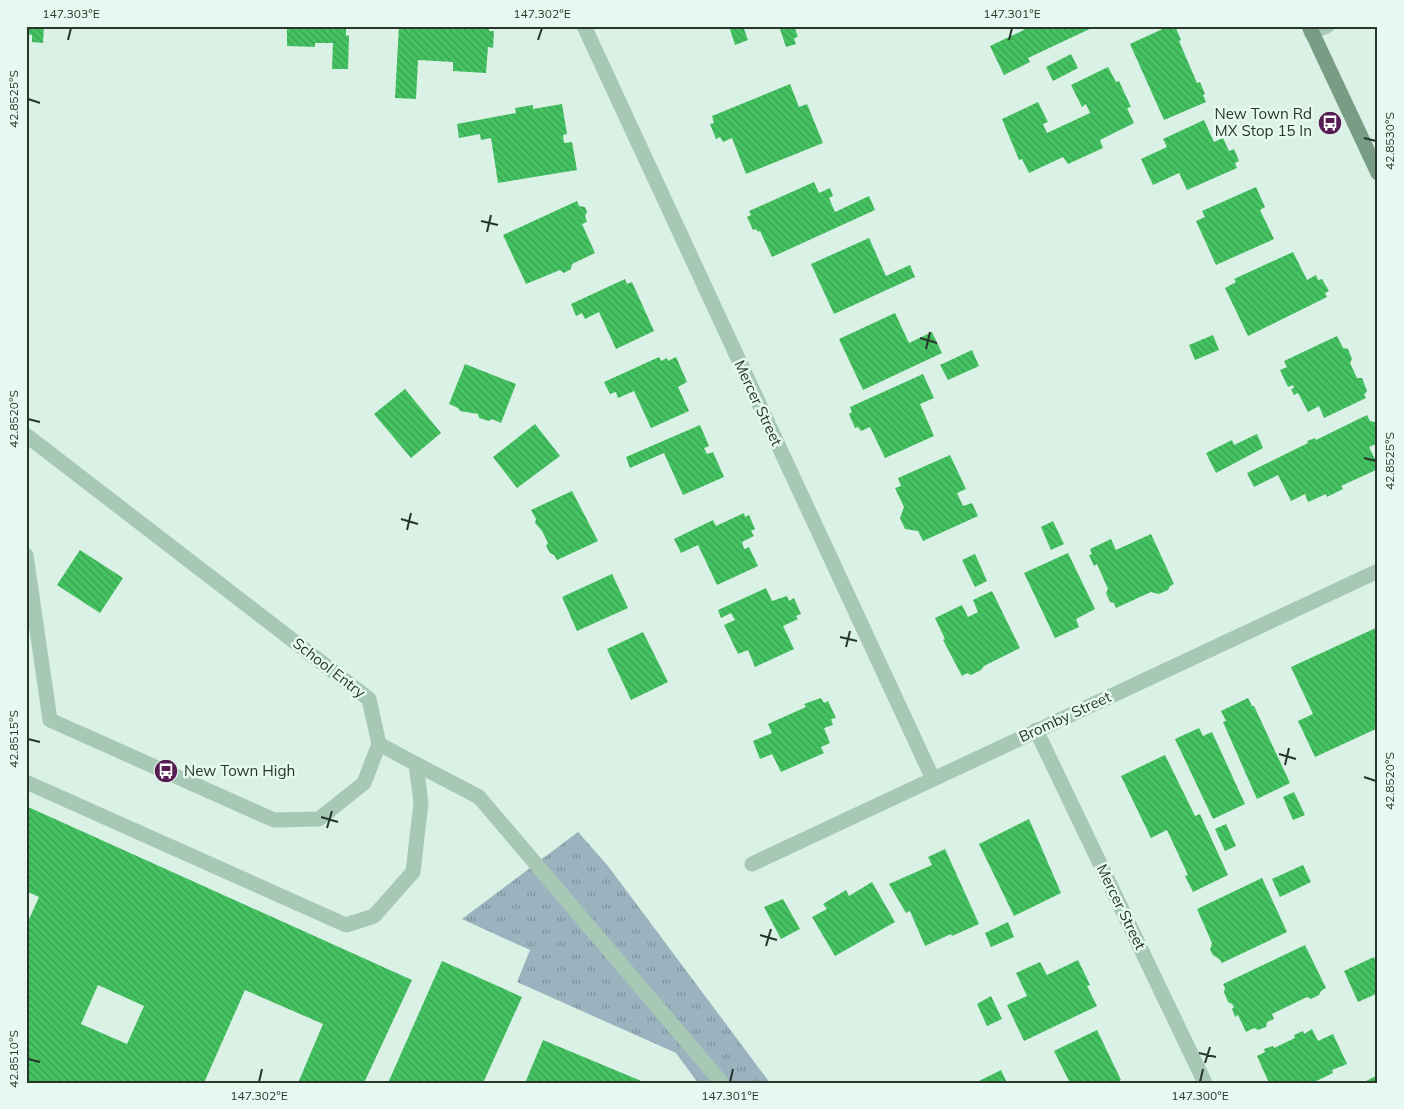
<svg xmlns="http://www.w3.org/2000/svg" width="1404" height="1109" viewBox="0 0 1404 1109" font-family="Mulish,sans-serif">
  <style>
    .grass { fill: url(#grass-tufts) }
    .building { fill: url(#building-back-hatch); fill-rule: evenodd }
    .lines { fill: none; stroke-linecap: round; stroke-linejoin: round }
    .lane { stroke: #a6c8b5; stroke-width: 15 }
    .street { stroke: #a6c8b5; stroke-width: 15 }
    .secondary { stroke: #789c84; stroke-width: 15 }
    .ticks { fill: none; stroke: #27352b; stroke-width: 2 }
    .labels { text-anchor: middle; stroke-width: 5; stroke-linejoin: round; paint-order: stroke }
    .poi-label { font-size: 15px; fill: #27352b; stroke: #e6f9f0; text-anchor: end }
    .street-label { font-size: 15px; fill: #27352b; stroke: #e6f9f0 }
    .neatline { fill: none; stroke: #27352b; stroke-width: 2 }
    .ticks-label { font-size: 12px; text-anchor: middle; fill: #27352b }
  </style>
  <defs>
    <pattern id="grass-tufts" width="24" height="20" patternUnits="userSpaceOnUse" patternTransform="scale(1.25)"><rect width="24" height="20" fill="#9ab3bf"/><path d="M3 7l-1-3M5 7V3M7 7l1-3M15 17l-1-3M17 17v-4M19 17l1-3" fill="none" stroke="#7e929b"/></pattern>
    <pattern id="building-back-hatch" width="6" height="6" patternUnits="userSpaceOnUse" patternTransform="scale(1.25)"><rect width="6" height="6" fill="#45c362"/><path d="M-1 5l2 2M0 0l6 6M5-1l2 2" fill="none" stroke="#3a9f51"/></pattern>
  </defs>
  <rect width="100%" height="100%" fill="#daf1e5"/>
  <path class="grass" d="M578 832 608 866 770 1083H698L676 1053 517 982 530 950 462 919Z"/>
  <g class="building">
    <path d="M27 26H44L43 43 32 42V35L26 34Z"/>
    <path d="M287 26H346V36L349 35 348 69H332L333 43H315V47L287 46Z"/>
    <path d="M399 26H489V31H494L493 48 488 47 486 73 453 71V62L418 60 416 99 395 98Z"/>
    <path d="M729 26H743L748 40 735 45Z"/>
    <path d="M779 26H794L798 37 794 38 796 44 786 47Z"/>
    <path d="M1022 26H1096L1028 58 1030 62 1004 75 990 46 1024 30Z"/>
    <path d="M1169 26 1173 28 1175 26 1181 40 1179 41 1197 83 1200 82 1205 94 1203 95 1206 102 1164 120 1130 44Z"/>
    <path d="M1071 54 1078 68 1053 81 1046 67Z"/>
    <path d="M1108 67 1116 82 1119 81 1131 107 1127 108 1134 123 1100 140 1103 148 1068 164 1063 157 1029 173 1022 159 1019 160 1002 119 1038 102 1048 122 1043 124 1047 133 1090 113 1086 104 1082 107 1071 85Z"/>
    <path d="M790 84 799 107 807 104 823 143 746 174 732 138 723 142 720 137 716 139 710 124 714 123 712 116Z"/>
    <path d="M562 104 567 134 563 135 564 143 572 142 577 170 498 183 491 138 481 140 480 134 459 138 457 124 516 113 515 108 533 105V109Z"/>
    <path d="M1204 120 1214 142 1223 138 1229 151 1234 149 1239 161 1235 163 1237 168 1187 190 1179 173 1153 185 1141 159 1167 147 1163 139Z"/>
    <path d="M814 182 819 193 830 188 833 196 829 198 835 212 869 196 875 210 772 257 760 231 758 232 756 229 753 230 747 217 751 215 749 211Z"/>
    <path d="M1256 187 1265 207 1260 210 1274 239 1216 265 1196 221 1205 217 1202 211Z"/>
    <path d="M577 201 579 206 585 207 587 212 585 216 587 222 582 224 595 253 572 264 571 269 564 273 560 270 526 284 503 235Z"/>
    <path d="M869 238 886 276 910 265 915 277 834 314 811 264Z"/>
    <path d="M1293 252 1307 280 1316 275 1318 280 1322 279 1329 291 1325 293 1327 297 1248 336 1225 288 1236 282 1234 279Z"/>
    <path d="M625 279 627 284 632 282 654 331 616 349 599 312 585 319 582 313 576 316 571 304Z"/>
    <path d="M895 313 909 343 932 332 942 353 863 390 839 339Z"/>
    <path d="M1213 335 1219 350 1195 360 1189 345Z"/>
    <path d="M1337 336 1343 348 1348 349 1352 359 1350 363 1357 378H1362L1367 391 1364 395 1366 398 1324 418 1319 406 1308 412 1298 393 1294 395 1291 389 1294 388 1293 385 1288 387 1280 370 1287 367 1284 361Z"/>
    <path d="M972 350 979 366 948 380 940 365Z"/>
    <path d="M659 357 661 361 667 358 668 361 676 357 687 382 678 387 689 411 651 428 634 391 618 398 616 392 610 394 604 382Z"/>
    <path d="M465 364 516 384 501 423 492 419 489 421 479 418 478 414 460 411 458 408 449 404Z"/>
    <path d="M923 374 934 398 920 404 934 436 885 458 870 427 861 431 858 427 855 428 849 414 852 412 850 407Z"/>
    <path d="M405 389 441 433 411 458 374 414Z"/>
    <path d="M1367 415 1370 421 1375 422 1378 427V443L1369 447 1378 465V469L1341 486 1343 489 1327 497 1326 494 1308 502 1305 494 1291 501 1278 475 1254 487 1247 473 1308 443 1307 441 1315 438 1316 440Z"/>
    <path d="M535 424 560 456 517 488 493 457Z"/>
    <path d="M700 425 709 446 704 448 707 454 713 452 724 477 683 495 664 453 630 468 626 457Z"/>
    <path d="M1257 434 1263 448 1216 473 1206 453 1232 440 1234 445Z"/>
    <path d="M950 455 966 489 957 493 963 506 972 503 978 516 923 541 918 531 905 529 900 518 904 507 895 488 901 486 898 478Z"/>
    <path d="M572 491 598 541 557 560 554 555 550 553 546 546 548 543 542 531 535 523 536 519 531 510Z"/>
    <path d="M744 513 745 517 749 515 755 529 751 531 754 536 742 542 744 549 749 547 758 566 717 585 698 545 681 553 674 539 713 520 716 526Z"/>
    <path d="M1053 521 1064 544 1051 550 1041 527Z"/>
    <path d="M1151 534 1174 584 1170 586 1168 590 1159 594 1151 592 1116 608 1114 603 1110 602 1106 593 1108 589 1097 564 1094 566 1089 555 1092 554 1090 549 1111 539 1116 550Z"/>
    <path d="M80 550 123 578 100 613 57 585Z"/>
    <path d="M1068 553 1095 609 1076 619 1079 627 1055 638 1024 573Z"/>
    <path d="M975 554 987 581 975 587 962 560Z"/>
    <path d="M612 574 628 608 577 631 562 597Z"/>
    <path d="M766 588 772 601 787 596 789 601 794 598 801 614 796 616 798 619 783 626 794 649 755 667 748 650 738 654 724 625 735 620 731 613 721 618 718 610Z"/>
    <path d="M992 591 1020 648 984 666 981 670 971 675 967 673 962 676 943 640 945 639 935 618 962 605 968 617 978 612 973 600Z"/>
    <path d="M1378 627V728L1315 757 1298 721 1313 714 1291 667Z"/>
    <path d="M643 632 668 682 631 700 607 649Z"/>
    <path d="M821 698 824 703 828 701 836 718 831 719 833 725 824 728 830 743 821 747 824 753 781 772 772 754 760 759 753 741 772 733 768 724 806 707 804 704Z"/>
    <path d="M1248 698 1252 706H1254L1290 783 1257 799 1223 722 1226 721 1221 711Z"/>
    <path d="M1199 728 1203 736 1212 732 1245 804 1213 819 1175 739Z"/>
    <path d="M1165 755 1195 816 1200 814 1228 875 1193 892 1185 876 1188 875 1167 830 1151 838 1121 776Z"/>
    <path d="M1294 792 1305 815 1293 820 1283 797Z"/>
    <path d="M26 806 412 980 364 1083H298L323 1024 245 990 204 1083H26V926L39 897 26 891ZM98 985 144 1006 127 1044 81 1024Z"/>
    <path d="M1029 819 1061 893 1014 916 979 844Z"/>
    <path d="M1226 824 1236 846 1225 851 1215 829Z"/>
    <path d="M945 849 979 924 952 936 951 934 925 946 910 911 906 913 889 884 932 865 928 857Z"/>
    <path d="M1303 865 1311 882 1280 897 1272 879Z"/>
    <path d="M1262 878 1287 932 1222 963 1219 959 1213 955 1210 950 1212 943 1197 909Z"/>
    <path d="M872 882 895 922 835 956 812 917 827 909 823 904 846 890 849 896Z"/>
    <path d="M783 899 800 929 781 939 764 907Z"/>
    <path d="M1008 922 1014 937 991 947 985 933Z"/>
    <path d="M1305 945 1326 988 1321 991 1319 995 1311 999 1307 997 1272 1014 1274 1019 1267 1022 1266 1027 1258 1030 1254 1028 1246 1032 1238 1015 1235 1017 1232 1009 1234 1007 1232 1004 1228 1002 1224 992 1225 988 1223 984Z"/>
    <path d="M1374 957 1378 966V993L1358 1002 1344 971Z"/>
    <path d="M1078 960 1090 985 1087 986 1097 1006 1024 1041 1007 1005 1027 996 1016 973 1040 962 1047 975Z"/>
    <path d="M442 961 522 997 483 1083H388Z"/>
    <path d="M991 996 1002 1019 987 1026 977 1004Z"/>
    <path d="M1312 1029 1318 1041 1333 1034 1347 1064 1332 1070 1333 1073 1312 1083H1269L1257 1056 1265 1052 1264 1049 1273 1046 1274 1048 1295 1038 1294 1035 1303 1031 1304 1034Z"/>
    <path d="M1097 1030 1121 1080 1115 1083H1070L1054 1051Z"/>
    <path d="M543 1040 646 1083H525Z"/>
    <path d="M1001 1070 1007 1083H975Z"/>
    <path d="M1378 1075V1083H1362Z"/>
  </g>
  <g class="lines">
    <g class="lane">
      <path d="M1311 32 1327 26"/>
      <path d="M26 435 369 699 379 744 364 783 319 819 274 820 50 720 26 555"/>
      <path d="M416 764 479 797 722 1083"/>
      <path d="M26 782 346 925 374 916 413 872 421 803 416 764 379 744"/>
    </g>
    <g class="street">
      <path d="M584 26 933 779"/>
      <path d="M1036 730 1205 1083"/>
      <path d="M752 864 1378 571"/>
    </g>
    <path class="secondary" d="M1309 26 1378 173"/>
  </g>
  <path class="ticks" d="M68 40 71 28M538 40 542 28M1009 40 1012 28M28 99 40 103M1364 138 1376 141M481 221 498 225M487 232 491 215M920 338 937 343M926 349 930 332M28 419 40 422M1364 458 1376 461M401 519 418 524M407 530 411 513M840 637 857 641M846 647 850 631M28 739 40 742M1279 754 1296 759M1285 765 1289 748M1364 777 1376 781M321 817 338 822M327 828 332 811M760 935 777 940M766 946 771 929M1199 1053 1216 1057M28 1059 40 1062M1205 1063 1210 1047M259 1082 262 1069M730 1082 733 1069M1200 1082 1203 1069"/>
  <defs>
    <g id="bus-disc" transform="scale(1.25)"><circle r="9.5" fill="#551d52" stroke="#e6f9f0"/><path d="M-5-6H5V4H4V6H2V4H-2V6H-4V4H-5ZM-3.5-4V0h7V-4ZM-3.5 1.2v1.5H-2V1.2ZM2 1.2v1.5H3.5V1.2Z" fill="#fff"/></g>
  </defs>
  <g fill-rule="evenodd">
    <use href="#bus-disc" x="1330" y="123"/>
    <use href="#bus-disc" x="166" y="771"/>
  </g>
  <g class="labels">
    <g class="poi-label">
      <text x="1312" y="119">New Town Rd<tspan x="1312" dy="17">MX Stop 15 In</tspan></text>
      <text x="184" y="776" text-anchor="start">New Town High</text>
    </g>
    <g class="street-label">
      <text transform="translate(758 403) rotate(65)" y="5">Mercer Street</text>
      <text transform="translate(329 668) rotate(38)" y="5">School Entry</text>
      <text transform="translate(1065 717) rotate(-25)" y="5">Bromby Street</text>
      <text transform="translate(1121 907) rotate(64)" y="5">Mercer Street</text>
    </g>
  </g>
  <rect width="1404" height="1109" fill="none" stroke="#e6f9f0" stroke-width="55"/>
  <rect x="28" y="28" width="1348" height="1054" class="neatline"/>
  <g class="ticks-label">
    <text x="71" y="18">147.303°E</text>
    <text x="542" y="18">147.302°E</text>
    <text x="1012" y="18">147.301°E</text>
    <text transform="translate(14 99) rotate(-90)" y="4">42.8525°S</text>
    <text transform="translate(1390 141) rotate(-90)" y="4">42.8530°S</text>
    <text transform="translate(14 419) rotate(-90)" y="4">42.8520°S</text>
    <text transform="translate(1390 461) rotate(-90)" y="4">42.8525°S</text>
    <text transform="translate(14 739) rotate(-90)" y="4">42.8515°S</text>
    <text transform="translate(1390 781) rotate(-90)" y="4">42.8520°S</text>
    <text transform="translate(14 1059) rotate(-90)" y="4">42.8510°S</text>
    <text x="259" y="1100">147.302°E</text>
    <text x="730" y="1100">147.301°E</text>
    <text x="1200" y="1100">147.300°E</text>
  </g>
</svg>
